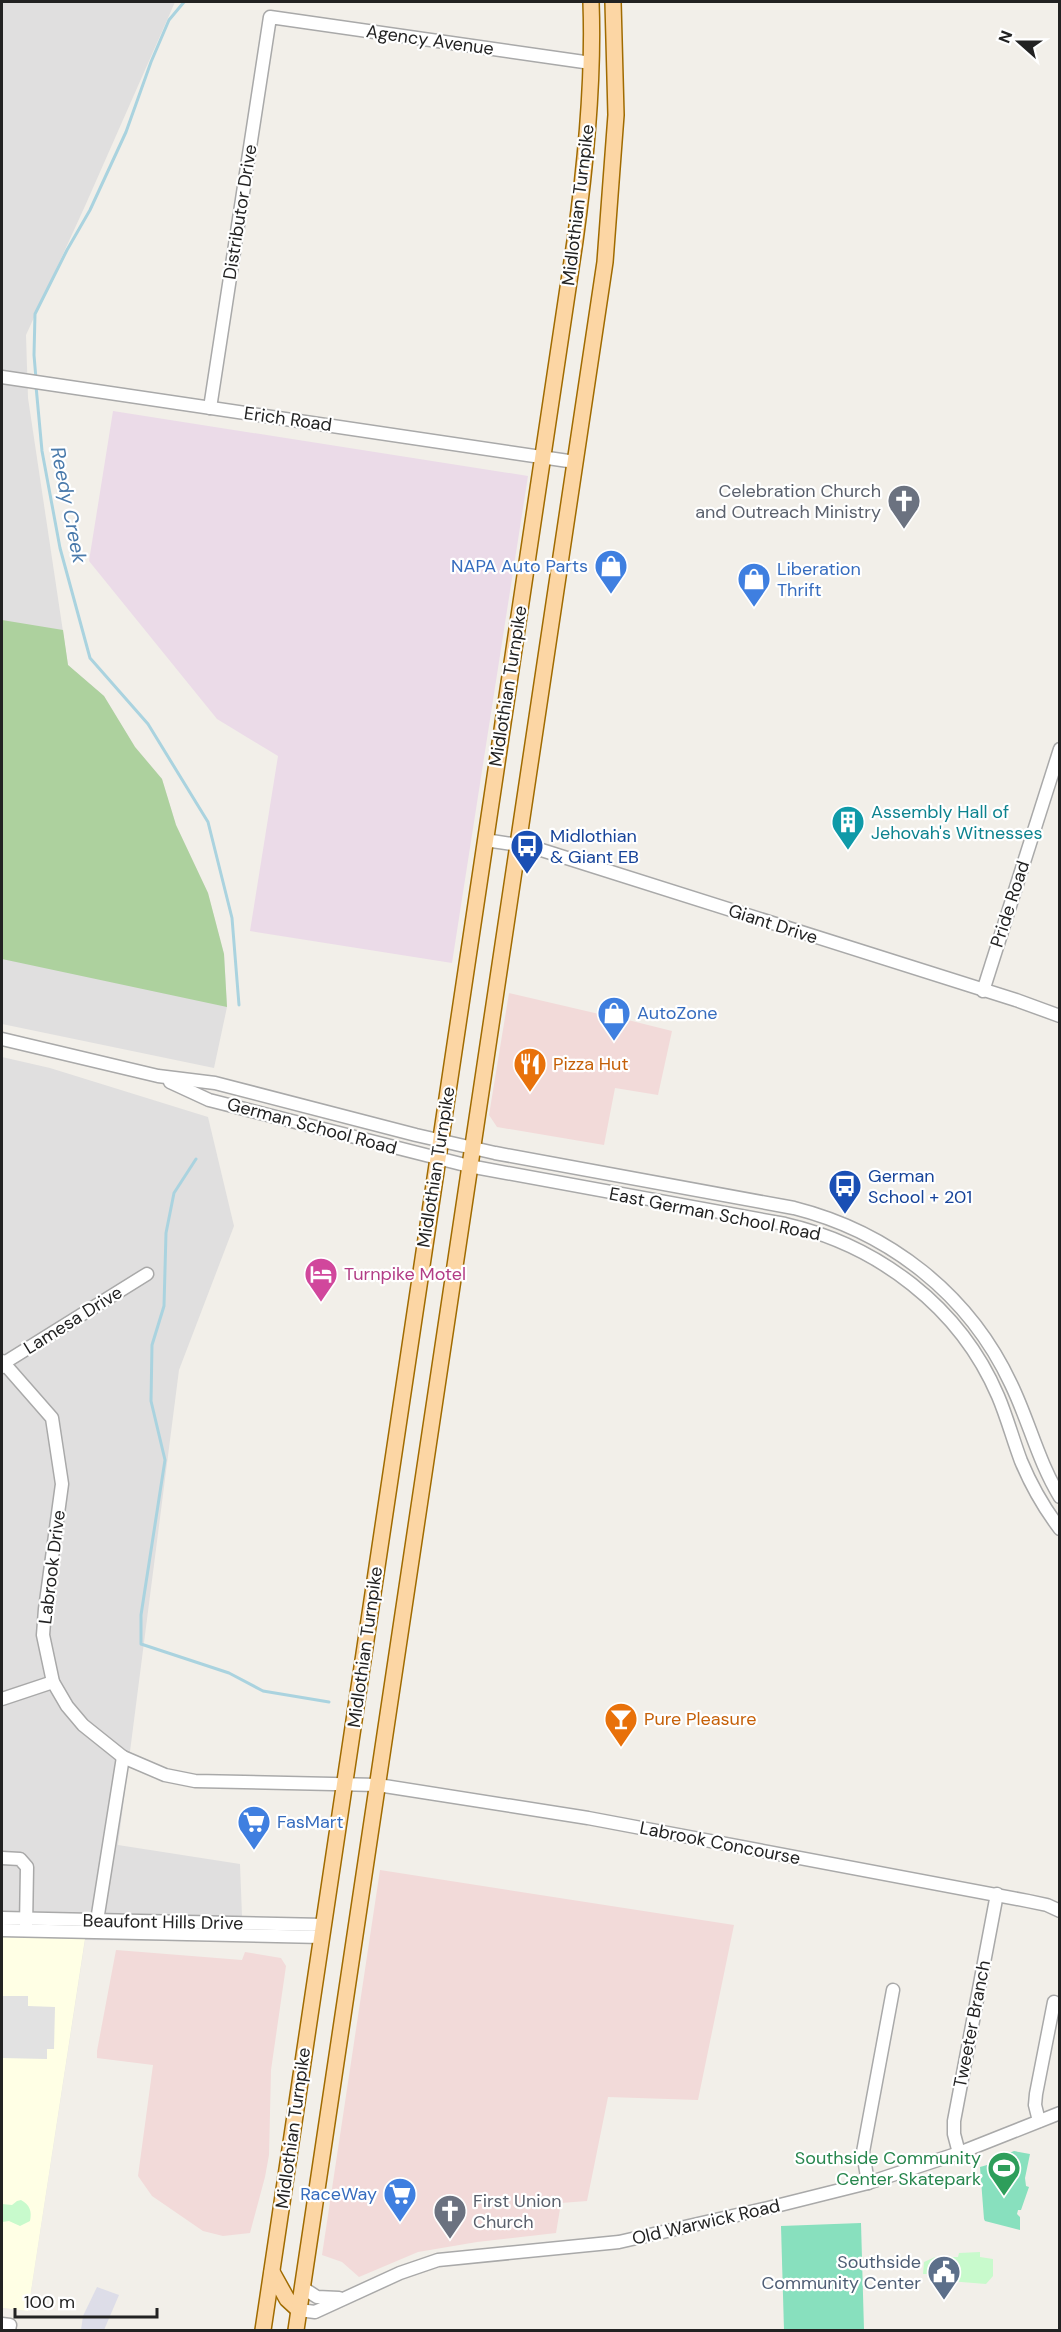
<svg xmlns="http://www.w3.org/2000/svg" width="1061" height="2332" viewBox="0 0 1061 2332" font-family="'DM Sans',sans-serif">
  <style>
    .residential { fill: #e0dfdf }
    .commercial { fill: #f2dad9 }
    .industrial { fill: #ebdbe8 }
    .education { fill: #ffffe5 }
    .forest { fill: #add19e }
    .park { fill: #c8facc }
    .pitch { fill: #88e0be }
    .parking { fill: #e2e2e2 }
    .plaza { fill: #dddde8 }
    .lines { fill: none; stroke-linecap: round; stroke-linejoin: round }
    .stream { stroke: #aad3df; stroke-width: 3 }
    .minor-casing { stroke: #a9a9a9; stroke-width: 15 }
    .major-casing { stroke: #a06b00; stroke-width: 18 }
    .minor { stroke: #fff; stroke-width: 12 }
    .major { stroke: #fcd6a4; stroke-width: 15 }
    .labels { text-anchor: middle; stroke-width: 4.5; stroke-linejoin: round; paint-order: stroke }
    .street-label { font-size: 18px; fill: #222; stroke: #fff }
    .worship-label { font-size: 18px; fill: #5b616d; stroke: #fff; text-anchor: end }
    .shop-label { font-size: 18px; fill: #366cbe; stroke: #fff; text-anchor: start }
    .culture-label { font-size: 18px; fill: #0d838f; stroke: #fff; text-anchor: start }
    .transit-label { font-size: 18px; fill: #164399; stroke: #fff; text-anchor: start }
    .food-label { font-size: 18px; fill: #c56008; stroke: #fff; text-anchor: start }
    .hotel-label { font-size: 18px; fill: #b23c85; stroke: #fff; text-anchor: start }
    .leisure-label { font-size: 18px; fill: #27864d; stroke: #fff; text-anchor: end }
    .service-label { font-size: 18px; fill: #4e5e75; stroke: #fff; text-anchor: end }
    .water-label { font-size: 20px; font-style: italic; fill: #4a7aab; stroke: #fff }
  </style>
  <rect width="100%" height="100%" fill="#f2efe9"/>
  <g class="residential">
    <path d="M2 2H175L85 206 26 335 28 398 68 665 104 696 135 747 162 779 176 825 208 893 224 954 227 1007 214 1068 2 1024Z"/>
    <path d="M2 1057 50 1068 208 1117 234 1226 179 1370 118 1845 240 1864 243 1942 85 1940 28 2311 2 2308Z"/>
  </g>
  <g class="commercial">
    <path d="M509 993 599 1014V1017L610 1021 612 1016 672 1031 658 1095 615 1088 604 1145 497 1127 489 1115Z"/>
    <path d="M380 1870 734 1925 698 2100 608 2097 587 2201 561 2203 556 2233 477 2242 418 2252 359 2277 342 2262 322 2255Z"/>
    <path d="M116 1950 242 1960 245 1952 281 1958 286 1966 271 2070 269 2155 265 2177 250 2233 223 2236 203 2231 152 2196 138 2176 153 2065 97 2058V2051Z"/>
  </g>
  <path class="industrial" d="M113 411 528 476 452 963 250 931 278 756 217 719 89 561Z"/>
  <path class="education" d="M2 1937 85 1939 28 2311 2 2308Z"/>
  <path class="forest" d="M2 620 63 630 68 665 104 696 135 747 162 779 176 825 208 893 224 954 227 1007 2 959Z"/>
  <g class="park">
    <path d="M21 2200C30 2205 32 2211 30 2221L20 2226 9 2221 2 2222V2204L12 2205 17 2201Z"/>
    <path d="M980 2252V2257L993 2259V2276L986 2284 949 2281 948 2274H923L924 2262 935 2257H958L959 2253Z"/>
  </g>
  <g class="pitch">
    <path d="M1014 2151 1030 2154 1025 2178 1026 2186 1029 2187 1021 2210H1018L1017 2214 1020 2217V2230L985 2221 984 2219 980 2167 1001 2161 1005 2155Z"/>
    <path d="M861 2223 864 2330H784L781 2226Z"/>
  </g>
  <path class="parking" d="M2 1996H28V2006L55 2007 54 2049H47V2059L2 2058Z"/>
  <path class="plaza" d="M97 2287 119 2295 104 2330H81L83 2316Z"/>
  <g class="lines">
    <g class="stream">
      <path d="M36 379 34 355 35 314 67 250 90 210 126 132 151 62 169 20 184 2"/>
      <path d="M36 386 42 451 60 548 90 658 148 724 208 822 232 918 239 1005"/>
      <path d="M196 1159 174 1193 166 1233 164 1306 152 1345 151 1401 165 1460 141 1615V1644L229 1673 263 1691 329 1702"/>
    </g>
    <g class="minor-casing">
      <g id="minor">
        <path d="M2 377 575 462"/>
        <path d="M210 408 270 17 591 63"/>
        <path d="M485 840 532 847 1016 1000 1060 1016"/>
        <path d="M983 991 1060 749"/>
        <path d="M2 1039 158 1076 215 1083 416 1135 495 1153 794 1208C889 1232 969 1294 1011 1384 1029 1421 1038 1461 1060 1497"/>
        <path d="M170 1082 209 1100 469 1166 785 1224C878 1245 960 1307 998 1396 1007 1417 1013 1440 1021 1461 1031 1485 1044 1508 1060 1529"/>
        <path d="M2 1361 52 1418 62 1484 45 1609 43 1635 53 1682 67 1706 83 1725 123 1757 165 1775 195 1781 378 1785 588 1818 1028 1901 1047 1905 1060 1911"/>
        <path d="M2 1367 4 1363 147 1274"/>
        <path d="M2 1699 53 1682"/>
        <path d="M2 1858 20 1859 27 1867 26 1927"/>
        <path d="M2 1918 324 1925"/>
        <path d="M96 1927 123 1757"/>
        <path d="M2 1930 322 1937"/>
        <path d="M1039 2121 1035 2105 1036 2094 1054 2002"/>
        <path d="M959 2153 954 2134V2121L997 1894"/>
        <path d="M868 2183 863 2152 893 1990"/>
        <path d="M303 2288 317 2297 339 2298"/>
        <path d="M299 2310 315 2312 400 2273 438 2260 619 2242 768 2208 868 2183 959 2153 1060 2113"/>
        <path d="M2 2324 10 2325 9 2330"/>
      </g>
    </g>
    <g class="major-casing">
      <g id="major">
        <path d="M272 2272 287 2299 299 2310"/>
        <path d="M263 2330 575 241C586 162 594 82 591 2"/>
        <path d="M296 2330 605 262 616 115 613 2"/>
      </g>
    </g>
    <use href="#minor" class="minor"/>
    <use href="#major" class="major"/>
  </g>
  <defs>
    <g id="church-pin" transform="scale(1.725)"><path d="M0 17L-7.5 6A9.5 9.5 0 1 1 7.5 6Z" fill="#6b7280" stroke="#fff"/><path d="M-1.2-6h2.4v3.5h3.3v2.4h-3.3V6h-2.4V-.1h-3.3v-2.4h3.3Z" fill="#fff"/></g>
    <g id="shop-pin" transform="scale(1.725)"><path d="M0 17L-7.5 6A9.5 9.5 0 1 1 7.5 6Z" fill="#3f7fe0" stroke="#fff"/><path d="M-5-2.5h2.3a2.7 3.5 0 0 1 5.4 0H5L5.5 6h-11ZM-1.5-2.5h3a1.5 2.3 0 0 0-3 0Z" fill="#fff"/></g>
    <g id="building-pin" transform="scale(1.725)"><path d="M0 17L-7.5 6A9.5 9.5 0 1 1 7.5 6Z" fill="#0f9aa8" stroke="#fff"/><path d="M-4-6H4V6H1V3H-1V6H-4ZM-2.5-4.3h1.7v1.8h-1.7ZM.8-4.3h1.7v1.8H.8ZM-2.5-1h1.7V.8h-1.7ZM.8-1h1.7V.8H.8Z" fill="#fff"/></g>
    <g id="bus-pin" transform="scale(1.725)"><path d="M0 17L-7.5 6A9.5 9.5 0 1 1 7.5 6Z" fill="#1a4fb4" stroke="#fff"/><path d="M-5-6H5V4H4V6H2V4H-2V6H-4V4H-5ZM-3.5-4V0h7V-4ZM-3.5 1.2v1.5H-2V1.2ZM2 1.2v1.5H3.5V1.2Z" fill="#fff"/></g>
    <g id="restaurant-pin" transform="scale(1.725)"><path d="M0 17L-7.5 6A9.5 9.5 0 1 1 7.5 6Z" fill="#e8710a" stroke="#fff"/><path d="M-5-6h1v4h1v-4h1v4h1v-4h1v5L-1.5 .5V6h-2V.5L-5-1ZM5-6V6H3V1.5H1.5Q1.5-4 5-6Z" fill="#fff"/></g>
    <g id="hotel-pin" transform="scale(1.725)"><path d="M0 17L-7.5 6A9.5 9.5 0 1 1 7.5 6Z" fill="#d1479c" stroke="#fff"/><path d="M-6-4.5h1.5V1H6V5H4.5V3h-9V5H-6ZM-4 0a1.8 1.8 0 1 1 3.6 0ZM.5 0V-2.5h3Q6-2.5 6 0Z" fill="#fff"/></g>
    <g id="bar-pin" transform="scale(1.725)"><path d="M0 17L-7.5 6A9.5 9.5 0 1 1 7.5 6Z" fill="#e8710a" stroke="#fff"/><path d="M-6-5H6L.8 .8V4.5H3.5V6h-7V4.5H-.8V.8Z" fill="#fff"/></g>
    <g id="supermarket-pin" transform="scale(1.725)"><path d="M0 17L-7.5 6A9.5 9.5 0 1 1 7.5 6Z" fill="#3f7fe0" stroke="#fff"/><path d="M-6-5.5h2.5l.6 2H6L4.5 2H-2.5L-4.4-4H-6ZM-1.5 3.2a1.3 1.3 0 1 0 .1 0ZM3 3.2a1.3 1.3 0 1 0 .1 0Z" fill="#fff"/></g>
    <g id="stadium-pin" transform="scale(1.725)"><path d="M0 17L-7.5 6A9.5 9.5 0 1 1 7.5 6Z" fill="#2e9e5b" stroke="#fff"/><path d="M0-5a6.5 5 0 1 0 0 10a6.5 5 0 1 0 0-10ZM-3.5-1.8h7v3.6h-7Z" fill="#fff"/></g>
    <g id="civic-pin" transform="scale(1.725)"><path d="M0 17L-7.5 6A9.5 9.5 0 1 1 7.5 6Z" fill="#5c6f8a" stroke="#fff"/><path d="M-.6-6.5H3V-4.5H.6V-3L4-1V1h2V6H-6V1h2V-1L-.6-3ZM-1.2 2.5V6h2.4V2.5Z" fill="#fff"/></g>
  </defs>
  <g fill-rule="evenodd">
    <use href="#church-pin" x="904" y="501"/>
    <use href="#shop-pin" x="611" y="566"/>
    <use href="#shop-pin" x="754" y="579"/>
    <use href="#building-pin" x="848" y="822"/>
    <use href="#bus-pin" x="527" y="846"/>
    <use href="#shop-pin" x="614" y="1013"/>
    <use href="#restaurant-pin" x="530" y="1064"/>
    <use href="#bus-pin" x="845" y="1186"/>
    <use href="#hotel-pin" x="321" y="1274"/>
    <use href="#bar-pin" x="621" y="1719"/>
    <use href="#supermarket-pin" x="254" y="1822"/>
    <use href="#stadium-pin" x="1004" y="2168"/>
    <use href="#supermarket-pin" x="400" y="2194"/>
    <use href="#church-pin" x="450" y="2211"/>
    <use href="#civic-pin" x="944" y="2272"/>
  </g>
  <g class="labels">
    <g class="street-label">
      <text transform="translate(430 40) rotate(8)" y="6">Agency Avenue</text>
      <text transform="translate(578 205) rotate(-83)" y="6">Midlothian Turnpike</text>
      <text transform="translate(240 212) rotate(-81)" y="6">Distributor Drive</text>
      <text transform="translate(288 419) rotate(8)" y="6">Erich Road</text>
      <text transform="translate(508 686) rotate(-81)" y="6">Midlothian Turnpike</text>
      <text transform="translate(1010 904) rotate(-72)" y="6">Pride Road</text>
      <text transform="translate(773 924) rotate(18)" y="6">Giant Drive</text>
      <text transform="translate(312 1126) rotate(15)" y="6">German School Road</text>
      <text transform="translate(436 1167) rotate(-81)" y="6">Midlothian Turnpike</text>
      <text transform="translate(715 1214) rotate(11)" y="6">East German School Road</text>
      <text transform="translate(73 1320) rotate(-32)" y="6">Lamesa Drive</text>
      <text transform="translate(52 1567) rotate(-83)" y="6">Labrook Drive</text>
      <text transform="translate(365 1647) rotate(-82)" y="6">Midlothian Turnpike</text>
      <text transform="translate(720 1843) rotate(11)" y="6">Labrook Concourse</text>
      <text transform="translate(163 1922) rotate(1)" y="6">Beaufont Hills Drive</text>
      <text transform="translate(972 2024) rotate(-79)" y="6">Tweeter Branch</text>
      <text transform="translate(293 2128) rotate(-82)" y="6">Midlothian Turnpike</text>
      <text transform="translate(706 2222) rotate(-13)" y="6">Old Warwick Road</text>
    </g>
    <g class="worship-label">
      <text x="881" y="497">Celebration Church<tspan x="881" dy="21">and Outreach Ministry</tspan></text>
      <text x="473" y="2207" text-anchor="start">First Union<tspan x="473" dy="21">Church</tspan></text>
    </g>
    <g class="shop-label">
      <text x="588" y="572" text-anchor="end">NAPA Auto Parts</text>
      <text x="777" y="575">Liberation<tspan x="777" dy="21">Thrift</tspan></text>
      <text x="637" y="1019">AutoZone</text>
      <text x="277" y="1828">FasMart</text>
      <text x="377" y="2200" text-anchor="end">RaceWay</text>
    </g>
    <g class="culture-label">
      <text x="871" y="818">Assembly Hall of<tspan x="871" dy="21">Jehovah's Witnesses</tspan></text>
    </g>
    <g class="transit-label">
      <text x="550" y="842">Midlothian<tspan x="550" dy="21">&amp; Giant EB</tspan></text>
      <text x="868" y="1182">German<tspan x="868" dy="21">School + 201</tspan></text>
    </g>
    <g class="food-label">
      <text x="553" y="1070">Pizza Hut</text>
      <text x="644" y="1725">Pure Pleasure</text>
    </g>
    <g class="hotel-label">
      <text x="344" y="1280">Turnpike Motel</text>
    </g>
    <g class="leisure-label">
      <text x="981" y="2164">Southside Community<tspan x="981" dy="21">Center Skatepark</tspan></text>
    </g>
    <g class="service-label">
      <text x="921" y="2268">Southside<tspan x="921" dy="21">Community Center</tspan></text>
    </g>
    <g class="water-label">
      <text transform="translate(69 505) rotate(79)" y="7">Reedy Creek</text>
    </g>
  </g>
  <rect width="1061" height="2332" fill="none" stroke="#222222" stroke-width="6"/>
  <g transform="translate(1019 42) rotate(291)" stroke="#ffffff" stroke-width="4.5" paint-order="stroke">
  <path d="M0-4.5L10 22L0 15L-10 22Z" fill="#222222"/>
  <text y="-9" font-size="16" font-weight="bold" text-anchor="middle" fill="#222222">N</text>
  </g>
  <path d="M15 2308v9h142v-9" fill="none" stroke="#222222" stroke-width="3"/>
  <text x="24" y="2308" font-size="18" fill="#222222" stroke="#ffffff" stroke-width="4.5" paint-order="stroke">100 m</text>
</svg>
